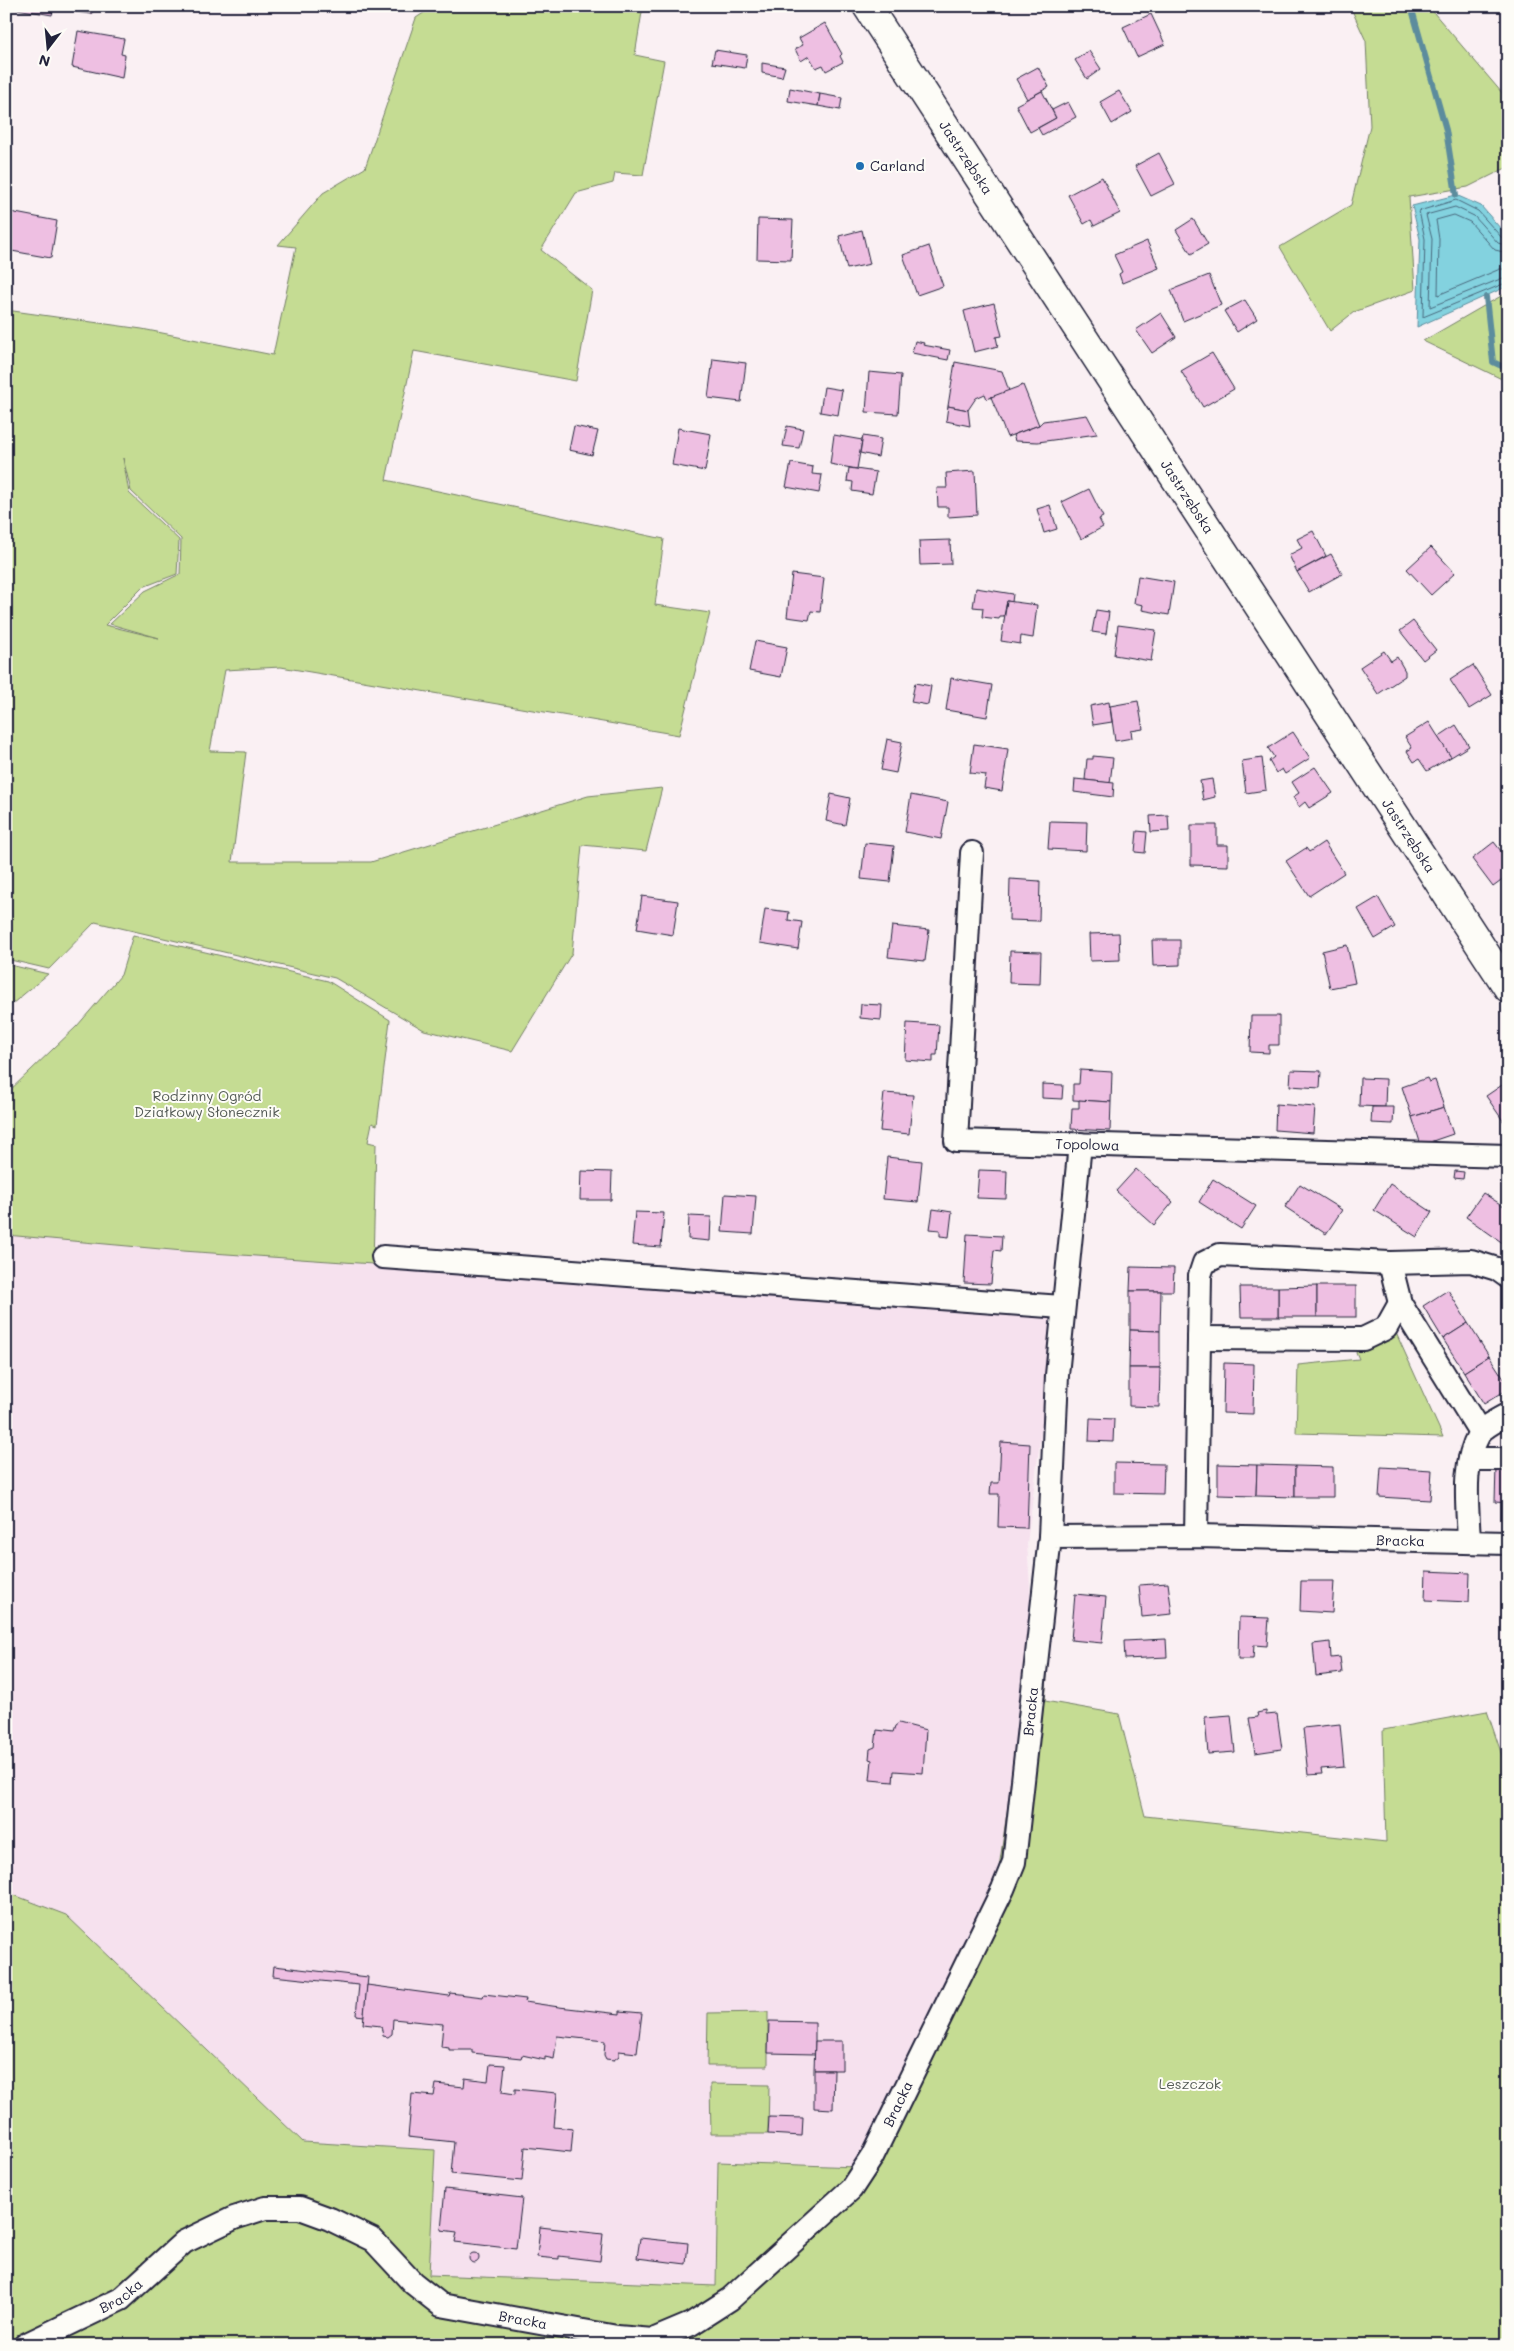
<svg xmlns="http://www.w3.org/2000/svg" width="1514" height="2351" viewBox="0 0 1514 2351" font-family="Mali,sans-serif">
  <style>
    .built { fill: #f6e1ee }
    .green { fill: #c5dc93; stroke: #747f67; fill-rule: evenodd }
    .water { fill: #83d2df; stroke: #5c8c9d }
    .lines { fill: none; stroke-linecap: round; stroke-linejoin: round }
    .shore { stroke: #49687d; stroke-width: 1 }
    .stream { stroke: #5c8c9d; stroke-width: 6 }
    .building { fill: #eebfe2; stroke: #22223b }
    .minor-casing { stroke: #22223b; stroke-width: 26 }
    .major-casing { stroke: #22223b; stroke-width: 31 }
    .minor { stroke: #fdfcf7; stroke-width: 22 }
    .major { stroke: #fdfcf7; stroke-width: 28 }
    .poi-dot { fill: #1f6fb2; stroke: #fdfcf7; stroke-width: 2 }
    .labels { text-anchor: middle; stroke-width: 4; stroke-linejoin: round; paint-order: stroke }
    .street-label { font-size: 14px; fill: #22223b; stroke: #fdfcf7 }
    .poi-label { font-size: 14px; fill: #22223b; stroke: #fdfcf7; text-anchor: start }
    .park-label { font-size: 14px; fill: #535a55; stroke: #fdfcf7 }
  </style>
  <rect width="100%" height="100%" fill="#faf0f3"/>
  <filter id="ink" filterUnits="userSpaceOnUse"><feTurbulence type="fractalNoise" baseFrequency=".02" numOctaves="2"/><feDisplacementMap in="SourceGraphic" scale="10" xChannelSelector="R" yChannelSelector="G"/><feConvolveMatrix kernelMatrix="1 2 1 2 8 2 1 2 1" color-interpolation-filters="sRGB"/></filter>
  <g filter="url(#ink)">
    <path class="built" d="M6 1235 183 1251 1046 1312 1055 1321 1027 1544 1034 1642 1030 1655 996 1888 856 2167 718 2162 716 2286 429 2275 435 2150 303 2142 66 1915 6 1892Z"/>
    <g class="green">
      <path d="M434 6H643L635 55 664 61 643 175 615 173 613 183 576 193 541 250 592 290 576 381 414 351 386 480 664 539 655 605 710 613 679 735 281 667 225 670 210 751 246 752 232 862H371L588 796 662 788 646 851 582 845 572 953 512 1051 424 1030 335 978 95 922 49 969 6 959V310L142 329 273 355 296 247 278 245 323 193 365 168 416 18ZM123 458 131 491 181 539 180 574 145 591 110 624 159 638 105 625 143 587 177 574 179 540 129 493Z"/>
      <path d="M1350 6H1428L1508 100V170L1506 168 1468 187 1409 197 1415 290 1354 312 1330 331 1280 247 1351 205 1370 126 1366 41Z"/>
      <path d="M1508 292V382L1423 341Z"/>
      <path d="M133 935 328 981 390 1020 377 1125 372 1123 368 1142 376 1144 373 1264 183 1251 6 1235V1094L77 1026 121 975Z"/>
      <path d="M6 964 48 974 6 1009Z"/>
      <path d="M1396 1333 1443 1437 1296 1433 1298 1365 1359 1359 1356 1352Z"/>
      <path d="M1052 1616 1045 1701 1119 1714 1145 1816 1386 1842 1383 1730 1487 1711 1508 1773V2345H6V1892L66 1915 303 2142 435 2150 429 2275 716 2286 718 2162 856 2167 996 1888 1030 1655Z"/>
      <path d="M768 2012V2066H707L708 2013Z"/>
      <path d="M710 2084 769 2085 768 2134H711Z"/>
    </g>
    <path class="water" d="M1456 195 1481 206 1508 237V286L1417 327 1420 239 1412 206Z"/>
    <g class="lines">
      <g class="shore">
        <path d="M1508 240 1502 238 1478 211 1456 200 1419 211 1425 239 1423 317 1508 282"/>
        <path d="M1508 246 1498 243 1474 216 1455 207 1426 215 1432 239 1430 307 1508 276"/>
        <path d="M1508 253 1495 250 1470 222 1454 215 1436 220 1439 239 1438 295 1500 269H1508"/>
      </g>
      <g class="stream">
        <path d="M1411 6 1446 130 1456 195"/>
        <path d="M1486 297 1493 362 1508 369"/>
      </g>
    </g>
    <g class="building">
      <path d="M18 6H54L52 15 17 9Z"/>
      <path d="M76 6H93L92 14 75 12Z"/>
      <path d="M1151 14 1165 44 1137 57 1123 27Z"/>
      <path d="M825 23 842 54 840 56 843 62 826 71 823 65 816 68 809 56 801 61 795 49 803 45 799 38Z"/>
      <path d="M78 31 124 39 121 54 125 55 122 78 72 67Z"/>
      <path d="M715 50 747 55 745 68 712 63Z"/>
      <path d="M1089 51 1101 69 1087 79 1075 60Z"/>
      <path d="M762 63 785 67 782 77 762 73Z"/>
      <path d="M1038 67 1049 87 1027 99 1016 79Z"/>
      <path d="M790 88 820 94 818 106 788 101Z"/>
      <path d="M1042 91 1056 118 1030 132 1016 105Z"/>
      <path d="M1119 91 1132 112 1112 124 1100 102Z"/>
      <path d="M820 94 842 98 840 110 818 106Z"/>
      <path d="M1068 102 1076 117 1042 135 1038 128 1056 118 1052 110Z"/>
      <path d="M1159 153 1175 184 1151 196 1135 166Z"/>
      <path d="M1102 177 1120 213 1094 226 1091 220 1084 224 1068 195Z"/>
      <path d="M10 212 57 221 51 258 6 250V232Z"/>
      <path d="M758 219 793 220 791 260 757 259Z"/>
      <path d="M1193 219 1208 244 1191 254 1176 230Z"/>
      <path d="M862 230 870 264 847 269 839 236Z"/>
      <path d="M1147 241 1159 268 1122 283 1119 274 1122 272 1114 255Z"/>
      <path d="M929 246 943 286 917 295 903 255Z"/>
      <path d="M1209 275 1221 305 1183 321 1171 290Z"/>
      <path d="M1245 300 1257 319 1237 332 1224 311Z"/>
      <path d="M994 303 1002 336 996 337 998 346 974 352 964 311Z"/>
      <path d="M1161 313 1176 337 1152 353 1136 330Z"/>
      <path d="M915 341 924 343 923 345 950 350 948 360 912 353Z"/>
      <path d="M1212 353 1234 389 1203 407 1181 371Z"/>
      <path d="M713 359 746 363 741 402 708 398Z"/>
      <path d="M955 362 1002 371 1009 391 987 399 985 394 976 398 968 410 948 406Z"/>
      <path d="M869 372 901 375 898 414 866 412Z"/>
      <path d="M1023 385 1039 425 1007 437 991 397Z"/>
      <path d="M824 387 842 390 838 415 820 412Z"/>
      <path d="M948 406 968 410 970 426 946 421Z"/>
      <path d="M1087 415 1097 434 1038 442 1015 441 1013 435 1039 425 1043 421Z"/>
      <path d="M574 426 598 431 592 455 569 450Z"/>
      <path d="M787 426 803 429 799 448 783 446Z"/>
      <path d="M678 428 711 434 705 471 672 465Z"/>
      <path d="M834 435 862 440 857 469 830 464Z"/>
      <path d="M863 436 881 439 878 457 860 453Z"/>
      <path d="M791 463 813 467 812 474 822 475 819 493 786 487Z"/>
      <path d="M849 468 876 472 872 494 852 491 853 482 847 481Z"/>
      <path d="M975 471 977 515 948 517V507H938L937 488H947L946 473Z"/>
      <path d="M1089 489 1103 517 1099 519 1103 527 1081 539 1062 502Z"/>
      <path d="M1050 505 1057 529 1044 533 1037 509Z"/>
      <path d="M1313 531 1326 556 1297 572 1289 555 1302 548 1297 539Z"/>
      <path d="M950 540 951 564 920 565 919 541Z"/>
      <path d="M1431 547 1455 573 1431 595 1407 569Z"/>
      <path d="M1331 554 1342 574 1309 592 1297 572Z"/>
      <path d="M792 574 824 578 820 612 811 611 809 620 787 617Z"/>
      <path d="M1138 576 1174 582 1169 615 1142 610 1143 605 1134 603Z"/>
      <path d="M976 588 1013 594 1012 602 1007 601 1004 616H1000L999 619 982 617 983 608 973 607Z"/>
      <path d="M1007 601 1037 605 1033 638 1021 636 1020 644 1001 641Z"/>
      <path d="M1096 610 1109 612 1106 634 1092 632Z"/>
      <path d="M1413 621 1436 650 1423 660 1400 631Z"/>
      <path d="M1118 625 1156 630 1151 661 1114 655Z"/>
      <path d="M755 641 787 647 781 677 749 671Z"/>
      <path d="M1384 651 1391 661 1397 657 1405 671V676L1378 694 1360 667Z"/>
      <path d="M1473 665 1492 695 1469 709 1450 680Z"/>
      <path d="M951 678 992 685 987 717 946 710Z"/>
      <path d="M915 683 931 686 928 705 911 702Z"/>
      <path d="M1138 701 1143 729 1131 731 1132 738 1115 741 1110 706Z"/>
      <path d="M1109 702 1112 722 1093 725 1090 706Z"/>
      <path d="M1429 722 1451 757 1427 771 1419 759 1414 762 1407 751 1412 748 1405 737Z"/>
      <path d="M1456 725 1469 746 1451 757 1438 737Z"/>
      <path d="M1293 732 1310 758 1285 774 1282 769 1276 773 1269 761 1274 757 1268 748Z"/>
      <path d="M887 739 902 742 896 773 881 770Z"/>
      <path d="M974 744 1008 749 1002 791 984 788 986 775 970 773Z"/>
      <path d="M1093 756 1113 758 1110 783 1085 780 1087 759H1093Z"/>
      <path d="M1262 758 1266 790 1246 793 1242 761Z"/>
      <path d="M1315 767 1333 793 1309 808 1305 802 1299 807 1293 797 1299 793 1292 782Z"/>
      <path d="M1075 779 1114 783 1113 797 1074 792Z"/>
      <path d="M1212 779 1215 797 1203 800 1200 781Z"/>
      <path d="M831 794 850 798 845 825 826 821Z"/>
      <path d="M911 795 948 802 941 839 905 832Z"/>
      <path d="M1168 815 1169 831 1151 832 1150 816Z"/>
      <path d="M1050 821 1087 822 1086 851 1048 849Z"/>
      <path d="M1191 825H1217V845H1228V866L1191 865Z"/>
      <path d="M1137 831 1147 832 1145 853 1135 852Z"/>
      <path d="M1324 842 1344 873 1309 896 1286 861 1306 848 1309 852Z"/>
      <path d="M1494 842 1508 860V876L1493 887 1472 859Z"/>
      <path d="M865 843 894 846 890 882 861 879Z"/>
      <path d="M1010 879 1040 881 1039 921 1009 920Z"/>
      <path d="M642 896 678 901 673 935 637 929Z"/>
      <path d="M1378 897 1395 927 1375 939 1358 909Z"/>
      <path d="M765 909 789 912 788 920 802 922 798 949 760 943Z"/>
      <path d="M892 926 929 930 925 961 888 957Z"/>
      <path d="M1119 933 1120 960 1090 961 1089 934Z"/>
      <path d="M1152 940H1180V965L1153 966Z"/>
      <path d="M1347 945 1355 983 1330 988 1322 951Z"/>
      <path d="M1010 951 1041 952 1040 984 1009 983Z"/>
      <path d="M861 1004 882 1005 881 1020 860 1018Z"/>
      <path d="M1251 1016H1279V1045H1269V1053L1250 1052Z"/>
      <path d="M907 1023 939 1025 937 1055H933V1062L905 1060Z"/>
      <path d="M1080 1070 1112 1072 1111 1102 1073 1100V1084H1079Z"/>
      <path d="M1291 1070 1321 1071 1320 1088 1290 1086Z"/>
      <path d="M1360 1078 1386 1079 1385 1107 1359 1106Z"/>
      <path d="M1427 1078 1429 1082 1435 1080 1444 1107 1412 1117 1402 1087Z"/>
      <path d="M1508 1081V1128L1486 1096Z"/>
      <path d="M1042 1084 1063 1085 1062 1099 1042 1098Z"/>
      <path d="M884 1093 913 1095 909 1134 880 1131Z"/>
      <path d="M1079 1100 1111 1102 1110 1131 1071 1129 1072 1108H1079Z"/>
      <path d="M1276 1104 1315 1107 1313 1133 1275 1130Z"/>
      <path d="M1372 1107H1394L1393 1124 1371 1123Z"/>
      <path d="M1444 1107 1453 1134 1421 1145 1412 1117Z"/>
      <path d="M887 1157 922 1161 918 1202 883 1199Z"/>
      <path d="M1136 1169 1173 1202 1154 1225 1116 1191Z"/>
      <path d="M979 1170 1007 1171 1006 1199 977 1198Z"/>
      <path d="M581 1171 612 1172 611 1200H580Z"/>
      <path d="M1455 1171 1464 1172 1463 1179 1454 1178Z"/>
      <path d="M1213 1179 1256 1206 1241 1229 1199 1202Z"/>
      <path d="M1300 1184 1342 1210 1326 1234 1285 1207Z"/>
      <path d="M1390 1184 1432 1212 1417 1237 1374 1210Z"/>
      <path d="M1483 1193 1508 1209 1507 1246 1466 1217Z"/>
      <path d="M725 1194 756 1196 753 1234 722 1232Z"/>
      <path d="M933 1209 952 1212 949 1237 940 1236V1230L930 1229Z"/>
      <path d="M635 1212 664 1213 661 1247 632 1245Z"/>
      <path d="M689 1216 711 1217 710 1241 688 1239Z"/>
      <path d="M967 1234 1002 1236 1001 1251 994 1250 991 1284 964 1283Z"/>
      <path d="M1131 1267 1174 1268 1173 1291H1130Z"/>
      <path d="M1317 1286V1317H1278V1287Z"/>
      <rect x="1317" y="1286" width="39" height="31"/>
      <path d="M1240 1287H1278V1317H1241Z"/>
      <path d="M1448 1290 1468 1323 1443 1339 1423 1306Z"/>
      <path d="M1130 1291H1161L1160 1331 1130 1330Z"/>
      <path d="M1468 1323 1489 1356 1464 1372 1443 1339Z"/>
      <path d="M1130 1330 1160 1331V1368H1129Z"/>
      <path d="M1489 1356 1508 1385V1389L1484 1404 1464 1372Z"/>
      <path d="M1224 1363 1254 1364 1253 1414 1223 1413Z"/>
      <path d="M1129 1368H1160L1159 1407 1129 1406Z"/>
      <path d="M1090 1418 1114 1419 1113 1442 1089 1441Z"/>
      <path d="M1001 1442 1030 1444 1027 1528 998 1527 999 1494H990L991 1483H999Z"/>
      <path d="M1114 1463 1164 1464 1163 1494 1114 1493Z"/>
      <path d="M1218 1464 1257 1465 1256 1496 1218 1495Z"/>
      <path d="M1257 1465 1295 1466V1497L1256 1496Z"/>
      <path d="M1295 1466 1333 1467V1497H1295Z"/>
      <path d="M1381 1467 1432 1470 1430 1500 1379 1497Z"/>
      <path d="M1496 1467H1508V1503L1495 1502Z"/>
      <path d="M1426 1571 1470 1573 1469 1602 1425 1600Z"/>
      <path d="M1301 1581H1334L1332 1613 1300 1611Z"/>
      <path d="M1168 1583 1172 1614 1142 1617 1139 1585Z"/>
      <path d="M1075 1594 1106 1597 1102 1643 1071 1640Z"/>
      <path d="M1239 1617 1269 1618 1267 1646 1254 1645 1253 1659H1238Z"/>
      <path d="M1166 1639 1167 1657 1125 1659 1124 1641Z"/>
      <path d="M1330 1642 1331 1658 1340 1657 1342 1673 1316 1676 1313 1644Z"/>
      <path d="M1266 1711V1715L1277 1714 1282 1749 1255 1753 1249 1718 1258 1717 1257 1713Z"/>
      <path d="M1231 1715 1235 1752 1208 1754 1205 1717Z"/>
      <path d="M899 1723 926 1730 923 1773 894 1771 893 1782 870 1780 872 1760 869 1759 870 1749 875 1747 877 1730 893 1732 895 1726Z"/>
      <path d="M1340 1724 1344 1767 1321 1769 1322 1774 1308 1775 1303 1728Z"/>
      <path d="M274 1966 368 1977 364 2016 356 2015 359 1985 273 1976Z"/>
      <path d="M367 1985 449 1996 450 1993 483 1997 484 1994 526 1999 525 2002 559 2007 620 2014V2011L642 2013 637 2053 619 2051V2056L614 2060 606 2059 604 2055 605 2041 557 2036 554 2059 545 2057V2060L522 2055 521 2058 472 2053V2050H449V2048L441 2047 443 2024 393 2019 392 2034 388 2037 383 2036 381 2026 363 2024Z"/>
      <path d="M769 2021 815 2022V2054L768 2053Z"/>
      <path d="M815 2041H842V2070H814Z"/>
      <path d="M490 2064 505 2065 502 2092 515 2094V2089L557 2093 554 2127 573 2129 571 2152 525 2147 522 2181 451 2174 454 2142 408 2137 412 2094 434 2096 436 2084 464 2087 465 2078 488 2081Z"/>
      <path d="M814 2070H834L833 2109 814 2108Z"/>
      <path d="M769 2117 803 2118 802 2136 768 2134Z"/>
      <path d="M445 2189 522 2198 516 2249 455 2242 457 2232 441 2230Z"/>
      <path d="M540 2227 603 2234 600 2261 559 2256V2259L537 2257Z"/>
      <path d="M640 2238 688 2243 686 2264 637 2258Z"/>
      <circle cx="474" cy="2258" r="5"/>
    </g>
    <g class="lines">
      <g class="minor-casing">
        <g id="minor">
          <path id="s1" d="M972 853 956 1141 1508 1156"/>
          <path d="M383 1257 1062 1307"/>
          <path d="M1390 1263 1400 1303 1480 1432"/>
          <path d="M1199 1338 1363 1339 1386 1328 1400 1303"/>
          <path d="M1470 1459H1508"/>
          <path d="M1196 1536 1200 1275 1204 1263 1220 1255 1390 1263 1471 1261 1497 1269 1508 1277"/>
          <path d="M1050 1537 1057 1375 1080 1144"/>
          <path d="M1469 1542C1468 1508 1461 1466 1479 1434 1484 1426 1500 1419 1508 1414"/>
          <path id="s2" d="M25 2345 121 2299 184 2242 234 2218 265 2208H300L330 2219 373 2240 413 2283 441 2305 617 2337 653 2340 691 2324 730 2299 851 2189 872 2157 1003 1889 1014 1862 1050 1537 1196 1536 1508 1543"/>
        </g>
      </g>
      <g class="major-casing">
        <g id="major">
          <path id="s3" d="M867 6 1508 988"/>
        </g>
      </g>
      <use href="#minor" class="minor"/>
      <use href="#major" class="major"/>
    </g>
  </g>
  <circle class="poi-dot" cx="860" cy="166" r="5"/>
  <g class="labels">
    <g class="street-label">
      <text dy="5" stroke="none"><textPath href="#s3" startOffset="181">Jastrzębska</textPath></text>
      <text dy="5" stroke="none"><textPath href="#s3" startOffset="586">Jastrzębska</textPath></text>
      <text dy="5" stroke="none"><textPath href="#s3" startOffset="991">Jastrzębska</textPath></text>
      <text dy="5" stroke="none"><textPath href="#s1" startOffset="420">Topolowa</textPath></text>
      <text dy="5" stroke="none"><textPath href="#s2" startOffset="1998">Bracka</textPath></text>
      <text dy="5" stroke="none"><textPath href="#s2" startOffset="1472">Bracka</textPath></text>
      <text dy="5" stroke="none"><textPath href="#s2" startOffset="1052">Bracka</textPath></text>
      <text dy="5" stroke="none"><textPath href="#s2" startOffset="108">Bracka</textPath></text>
      <text dy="5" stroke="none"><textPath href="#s2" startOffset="572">Bracka</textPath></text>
    </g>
    <g class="poi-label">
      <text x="870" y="171">Carland</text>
    </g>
    <g class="park-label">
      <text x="207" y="1101">Rodzinny Ogród<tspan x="207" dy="16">Działkowy Słonecznik</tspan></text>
      <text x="1190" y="2089">Leszczok</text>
    </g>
  </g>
  <rect width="1514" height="2351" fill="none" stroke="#fdfcf7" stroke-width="25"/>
  <rect x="12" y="12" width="1489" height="2326" fill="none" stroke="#22223b" stroke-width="2" filter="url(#ink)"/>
  <g transform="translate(48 48) rotate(196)" stroke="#fdfcf7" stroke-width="4" paint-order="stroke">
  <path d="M0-4L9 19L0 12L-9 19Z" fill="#22223b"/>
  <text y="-8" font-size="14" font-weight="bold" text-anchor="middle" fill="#22223b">N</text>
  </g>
</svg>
